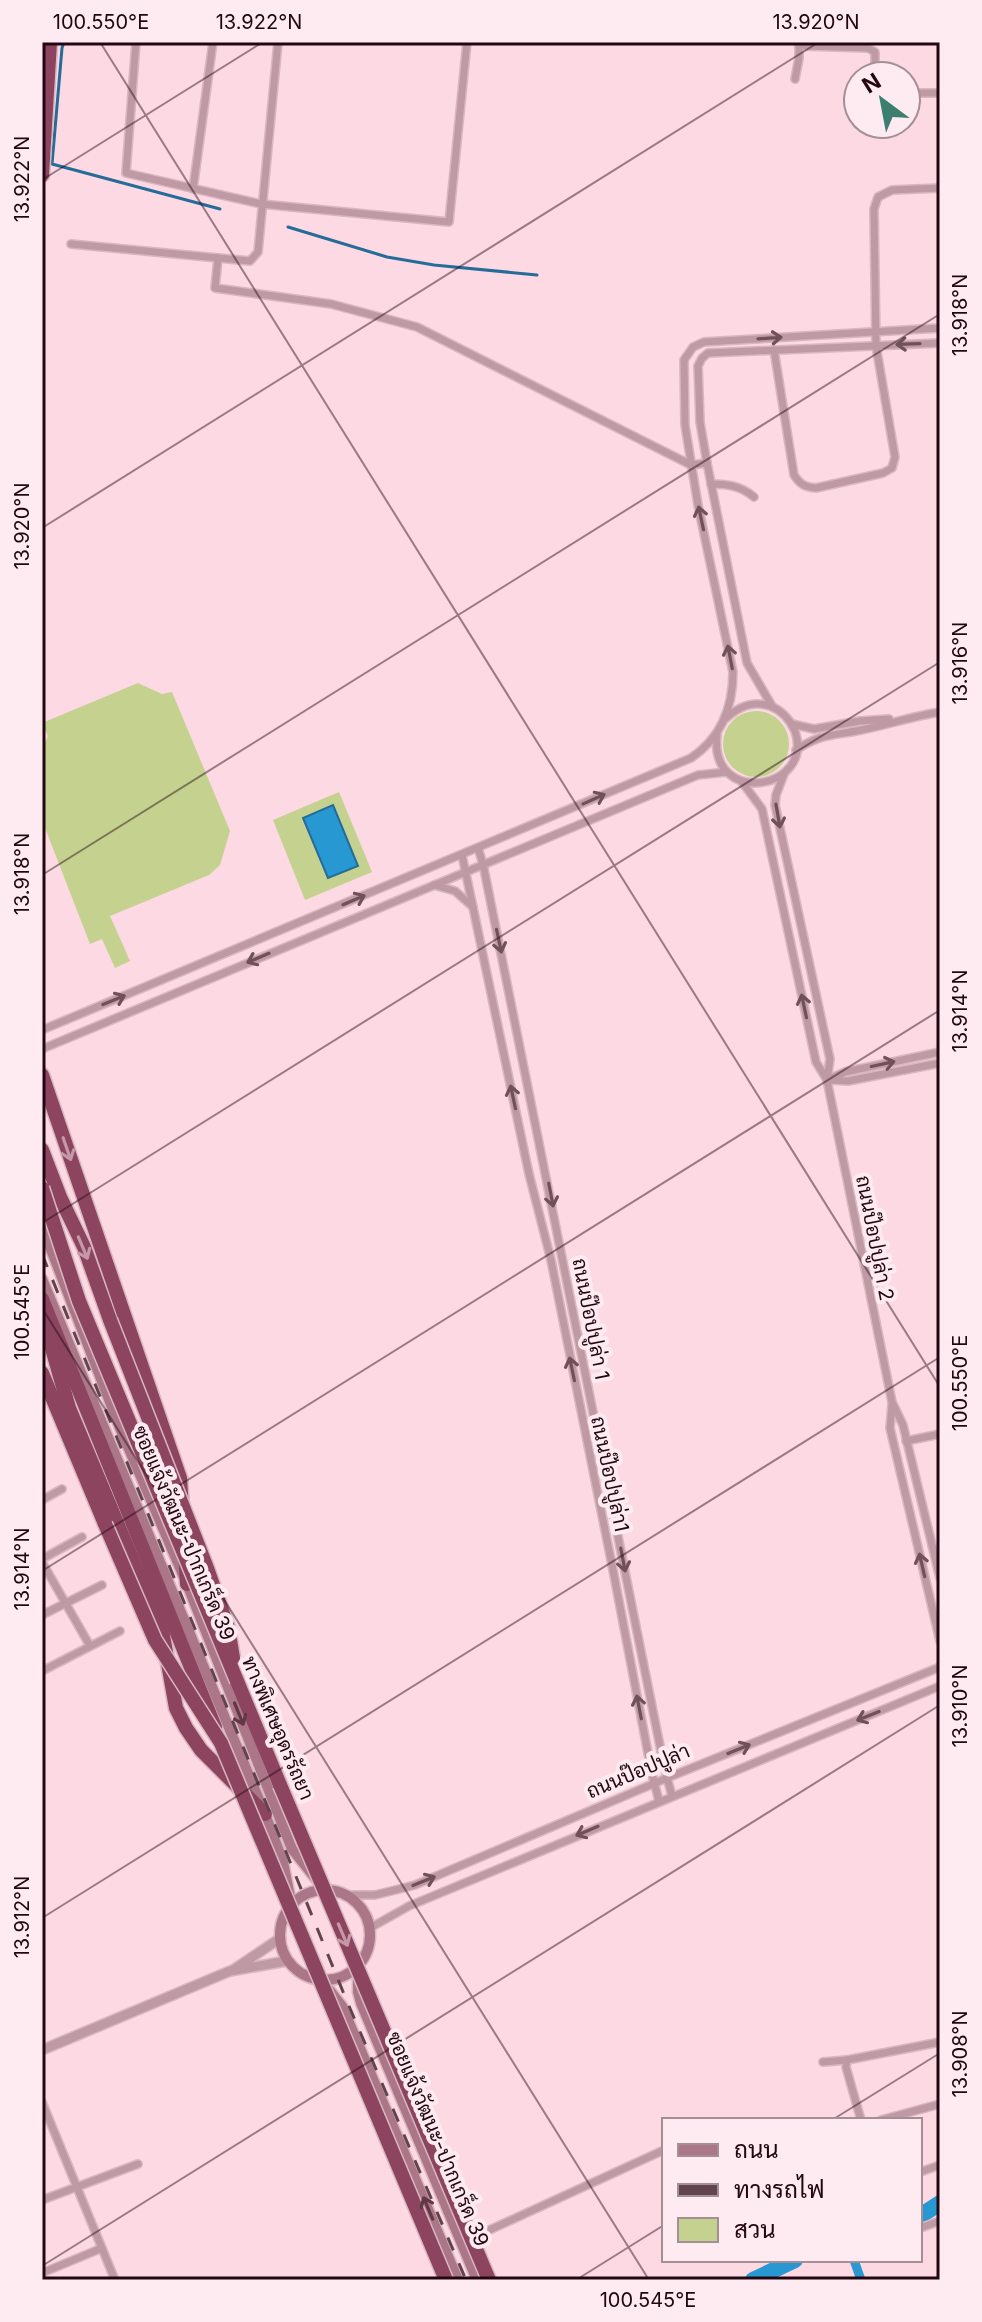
<svg xmlns="http://www.w3.org/2000/svg" width="982" height="2322" viewBox="0 0 982 2322" font-family="Inter,Sarabun,sans-serif">
  <style>
    .green { fill: #c4d18f }
    .water { fill: #2898d3; stroke: #266c99; stroke-width: 2 }
    .lines { fill: none; stroke-linecap: round; stroke-linejoin: round }
    .stream { stroke: #266c99; stroke-width: 3 }
    .canal { stroke: #2898d3; stroke-width: 9 }
    .river { stroke: #2898d3; stroke-width: 16 }
    .minor-casing { stroke: #d9b7c1; stroke-width: 10 }
    .tertiary-casing { stroke: #d9b7c1; stroke-width: 12 }
    .secondary-casing { stroke: #d9b7c1; stroke-width: 13 }
    .motorway-casing { stroke: #d9b7c1; stroke-width: 17 }
    .minor { stroke: #bf9aa5; stroke-width: 7 }
    .tertiary { stroke: #bf9aa5; stroke-width: 9 }
    .secondary { stroke: #ab7687; stroke-width: 10 }
    .motorway { stroke: #8d445f; stroke-width: 14 }
    .rail { stroke: #62444f; stroke-width: 3; stroke-dasharray: 14 14; stroke-linecap: butt }
    .motorway-bridge-casing { stroke: #d9b7c1; stroke-width: 17; stroke-linecap: butt }
    .motorway-bridge { stroke: #8d445f; stroke-width: 14 }
    .oneway { stroke: #70505b }
    .oneway2 { stroke: #c598a8 }
    .oneway3 { stroke: #603846 }
    .ticks { fill: none; stroke: #220611; stroke-width: 2; stroke-opacity: 0.45 }
    .labels { text-anchor: middle; stroke-width: 8; stroke-linejoin: round; paint-order: stroke }
    .street-label { font-size: 20px; fill: #220611; stroke: #fdebf1 }
    .neatline { fill: none; stroke: #220611; stroke-width: 3 }
    .ticks-label { font-size: 20px; text-anchor: middle; fill: #220611 }
  </style>
  <rect width="100%" height="100%" fill="#fcd9e3"/>
  <g class="green">
    <path d="M138 683 162 694 172 692 230 831 220 865 209 875 110 916 130 961 115 968 102 939 90 944 42 820V749L48 736 42 723Z"/>
    <circle cx="756" cy="744" r="33"/>
    <path d="M339 792 372 872 305 900 273 820Z"/>
  </g>
  <path class="water" d="M333 805 358 866 328 878 303 818Z"/>
  <g class="lines">
    <g class="stream">
      <path d="M64 42 62 48 52 164 220 209"/>
      <path d="M288 227 387 257 434 265 537 275"/>
    </g>
    <path class="canal" d="M854 2260 861 2280"/>
    <g class="river">
      <path d="M920 2216 940 2203"/>
      <path d="M753 2280 795 2260"/>
    </g>
    <g class="minor-casing">
      <g id="minor">
        <path d="M136 42 126 173 261 204 449 222 467 42"/>
        <path d="M797 42 804 46 868 48 875 52V76"/>
        <path d="M795 79 799 58V44"/>
        <path d="M906 93H940"/>
        <path d="M193 189 213 42"/>
        <path d="M71 244 250 261 258 252 278 42"/>
        <path d="M218 258 215 288 331 304 417 327 691 465 707 463"/>
        <path d="M774 350 794 475C800 484 804 487 816 488L883 473 892 468 895 457 876 346 874 209 878 197 892 190 940 188"/>
        <path d="M711 484C728 484 741 486 754 497"/>
        <path d="M772 706 747 663 707 463 700 422 698 366 702 358 708 353 940 343"/>
        <path d="M792 724 814 729 860 721 889 719"/>
        <path d="M717 735C709 808 815 790 795 731 790 720 781 710 770 706 752 700 738 707 725 719"/>
        <path d="M796 750C822 733 832 736 861 730 887 725 913 716 940 712"/>
        <path d="M784 774 776 795 775 805 830 1059 827 1080 892 1402 903 1425 940 1578"/>
        <path d="M742 782 762 809 816 1062 827 1080"/>
        <path d="M478 848 483 864 664 1766 672 1796"/>
        <path d="M462 855 529 1174 551 1260 613 1570 652 1774 659 1801"/>
        <path d="M434 885 455 891 473 907"/>
        <path d="M42 1030 691 758C721 738 733 707 733 672L698 505 685 425 684 360 693 347 704 342 940 328"/>
        <path d="M42 1049 698 775 727 772"/>
        <path d="M827 1080 845 1072 940 1052"/>
        <path d="M830 1080 848 1081 940 1063"/>
        <path d="M892 1405 890 1428 940 1641"/>
        <path d="M906 1441 940 1434"/>
        <path d="M42 1500 62 1489"/>
        <path d="M42 1559 82 1537"/>
        <path d="M42 1562 90 1646"/>
        <path d="M42 1615 102 1585"/>
        <path d="M42 1671 120 1631"/>
        <path d="M348 1895H375L415 1885 667 1778 940 1667"/>
        <path d="M370 1928 409 1906 940 1686"/>
        <path d="M823 2062 847 2060"/>
        <path d="M42 2102 115 2280"/>
        <path d="M861 2120 846 2067 847 2060 940 2042"/>
        <path d="M881 2120 940 2104"/>
        <path d="M920 2172 940 2165"/>
        <path d="M42 2200 138 2164"/>
        <path d="M920 2228 940 2221"/>
        <path d="M472 2238 664 2150"/>
        <path d="M42 2273 102 2248"/>
      </g>
    </g>
    <g class="tertiary-casing">
      <g id="tertiary">
        <path d="M233 1970 279 1939"/>
        <path d="M42 2050 230 1971 287 1961"/>
      </g>
    </g>
    <g class="secondary-casing">
      <g id="secondary">
        <path d="M42 1226 120 1428 187 1584 292 1849 316 1879"/>
        <path d="M42 1279 265 1814 283 1862 290 1897"/>
        <circle cx="325" cy="1935" r="45"/>
        <path d="M358 1975V1992L361 2003 477 2280"/>
        <path d="M327 1987 342 2006 458 2280"/>
      </g>
    </g>
    <g class="motorway-casing">
      <g id="motorway">
        <path d="M42 175 50 42"/>
        <path d="M42 1075 180 1478 187 1584"/>
        <path d="M42 1150 60 1197 84 1247 110 1320"/>
        <path d="M42 1299 215 1727"/>
        <path d="M42 1313 69 1408 162 1630 176 1708 186 1728 201 1750 265 1814"/>
        <path d="M42 1373 105 1524"/>
        <path d="M237 1681 280 1785"/>
      </g>
    </g>
    <use href="#minor" class="minor"/>
    <use href="#tertiary" class="tertiary"/>
    <use href="#secondary" class="secondary"/>
    <use href="#motorway" class="motorway"/>
    <path class="rail" d="M42 1254 346 1999 466 2280"/>
    <g class="motorway-bridge-casing">
      <g id="motorway-bridge">
        <path d="M42 1188 79 1301 237 1681"/>
        <path d="M110 1320 207 1568 228 1628 233 1658"/>
        <path d="M105 1524 155 1640 221 1743 446 2280"/>
        <path d="M280 1785 489 2280"/>
      </g>
    </g>
    <use href="#motorway-bridge" class="motorway-bridge"/>
  </g>
  <defs><path id="oneway-shaft" d="M-6 0H5M1.5-3L5.5 0L1.5 3" fill="none" stroke-width="1.6" stroke-linecap="round" stroke-linejoin="round" transform="scale(2)"/></defs>
  <g class="oneway">
    <use href="#oneway-shaft" transform="translate(770 338) rotate(-4)"/>
    <use href="#oneway-shaft" transform="translate(908 344) rotate(178)"/>
    <use href="#oneway-shaft" transform="translate(701 518) rotate(-102)"/>
    <use href="#oneway-shaft" transform="translate(730 657) rotate(-101)"/>
    <use href="#oneway-shaft" transform="translate(594 799) rotate(-24)"/>
    <use href="#oneway-shaft" transform="translate(778 816) rotate(80)"/>
    <use href="#oneway-shaft" transform="translate(354 900) rotate(-23)"/>
    <use href="#oneway-shaft" transform="translate(499 941) rotate(78)"/>
    <use href="#oneway-shaft" transform="translate(258 958) rotate(157)"/>
    <use href="#oneway-shaft" transform="translate(114 1000) rotate(-22)"/>
    <use href="#oneway-shaft" transform="translate(804 1006) rotate(-102)"/>
    <use href="#oneway-shaft" transform="translate(883 1064) rotate(-12)"/>
    <use href="#oneway-shaft" transform="translate(513 1097) rotate(-102)"/>
    <use href="#oneway-shaft" transform="translate(551 1195) rotate(79)"/>
    <use href="#oneway-shaft" transform="translate(572 1369) rotate(-102)"/>
    <use href="#oneway-shaft" transform="translate(623 1560) rotate(79)"/>
    <use href="#oneway-shaft" transform="translate(922 1565) rotate(-103)"/>
    <use href="#oneway-shaft" transform="translate(639 1707) rotate(-101)"/>
    <use href="#oneway-shaft" transform="translate(868 1716) rotate(158)"/>
    <use href="#oneway-shaft" transform="translate(739 1749) rotate(-22)"/>
    <use href="#oneway-shaft" transform="translate(587 1831) rotate(157)"/>
    <use href="#oneway-shaft" transform="translate(424 1881) rotate(-22)"/>
  </g>
  <g class="oneway2">
    <use href="#oneway-shaft" transform="translate(67 1149) rotate(71)"/>
    <use href="#oneway-shaft" transform="translate(83 1248) rotate(67)"/>
    <use href="#oneway-shaft" transform="translate(343 1935) rotate(67)"/>
  </g>
  <g class="oneway3">
    <use href="#oneway-shaft" transform="translate(239 1714) rotate(68)"/>
    <use href="#oneway-shaft" transform="translate(428 2208) rotate(-113)"/>
  </g>
  <path class="ticks" d="M100 42 940 1387M42 180 263 42M42 528 819 42M42 875 940 314M42 1223 940 662M42 1308 649 2280M42 1571 940 1010M42 1918 940 1357M832 2120 940 2053M42 2266 940 1705M576 2280 664 2225"/>
  <g class="labels">
    <g class="street-label">
      <text transform="translate(875 1238) rotate(79)" y="7">ถนนป๊อปปูล่า 2</text>
      <text transform="translate(591 1319) rotate(79)" y="7">ถนนป๊อปปูล่า 1</text>
      <text transform="translate(610 1474) rotate(78)" y="7">ถนนป๊อปปูล่า1</text>
      <text transform="translate(184 1533) rotate(67)" y="7">ซอยแจ้งวัฒนะ-ปากเกร็ด 39</text>
      <text transform="translate(278 1728) rotate(67)" y="7">ทางพิเศษอุดรรัถยา</text>
      <text transform="translate(638 1771) rotate(-23)" y="7">ถนนป๊อปปูล่า</text>
      <text transform="translate(438 2139) rotate(67)" y="7">ซอยแจ้งวัฒนะ-ปากเกร็ด 39</text>
    </g>
  </g>
  <rect width="982" height="2322" fill="none" stroke="#fdebf1" stroke-width="88"/>
  <rect x="662" y="2118" width="260" height="144" fill="#fdebf1" stroke="#a58f97" stroke-width="2"/>
  <rect x="678" y="2144" width="40" height="12" fill="#ab7687" stroke="#a58f97" stroke-width="2"/>
  <text x="734" y="2158" font-size="24" fill="#220611">ถนน</text>
  <rect x="678" y="2184" width="40" height="12" fill="#62444f" stroke="#a58f97" stroke-width="2"/>
  <text x="734" y="2198" font-size="24" fill="#220611">ทางรถไฟ</text>
  <rect x="678" y="2218" width="40" height="24" fill="#c4d18f" stroke="#a58f97" stroke-width="2"/>
  <text x="734" y="2238" font-size="24" fill="#220611">สวน</text>
  <g transform="translate(882 100) rotate(328)"><circle r="38" fill="#fdebf1" stroke="#a58f97" stroke-width="2"/>
  <path d="M0-6L14 30L0 20L-14 30Z" fill="#3c7f71"/>
  <text y="-12" font-size="22" font-weight="bold" text-anchor="middle" fill="#220611">N</text>
  </g>
  <rect x="44" y="44" width="894" height="2234" class="neatline"/>
  <g class="ticks-label">
    <text x="101" y="29">100.550°E</text>
    <text x="259" y="29">13.922°N</text>
    <text x="816" y="29">13.920°N</text>
    <text transform="translate(22 179) rotate(-90)" y="7">13.922°N</text>
    <text transform="translate(960 315) rotate(-90)" y="7">13.918°N</text>
    <text transform="translate(22 526) rotate(-90)" y="7">13.920°N</text>
    <text transform="translate(960 663) rotate(-90)" y="7">13.916°N</text>
    <text transform="translate(22 874) rotate(-90)" y="7">13.918°N</text>
    <text transform="translate(960 1011) rotate(-90)" y="7">13.914°N</text>
    <text transform="translate(22 1312) rotate(-90)" y="7">100.545°E</text>
    <text transform="translate(960 1383) rotate(-90)" y="7">100.550°E</text>
    <text transform="translate(22 1569) rotate(-90)" y="7">13.914°N</text>
    <text transform="translate(960 1706) rotate(-90)" y="7">13.910°N</text>
    <text transform="translate(22 1917) rotate(-90)" y="7">13.912°N</text>
    <text transform="translate(960 2054) rotate(-90)" y="7">13.908°N</text>
    <text x="648" y="2307">100.545°E</text>
  </g>
</svg>
